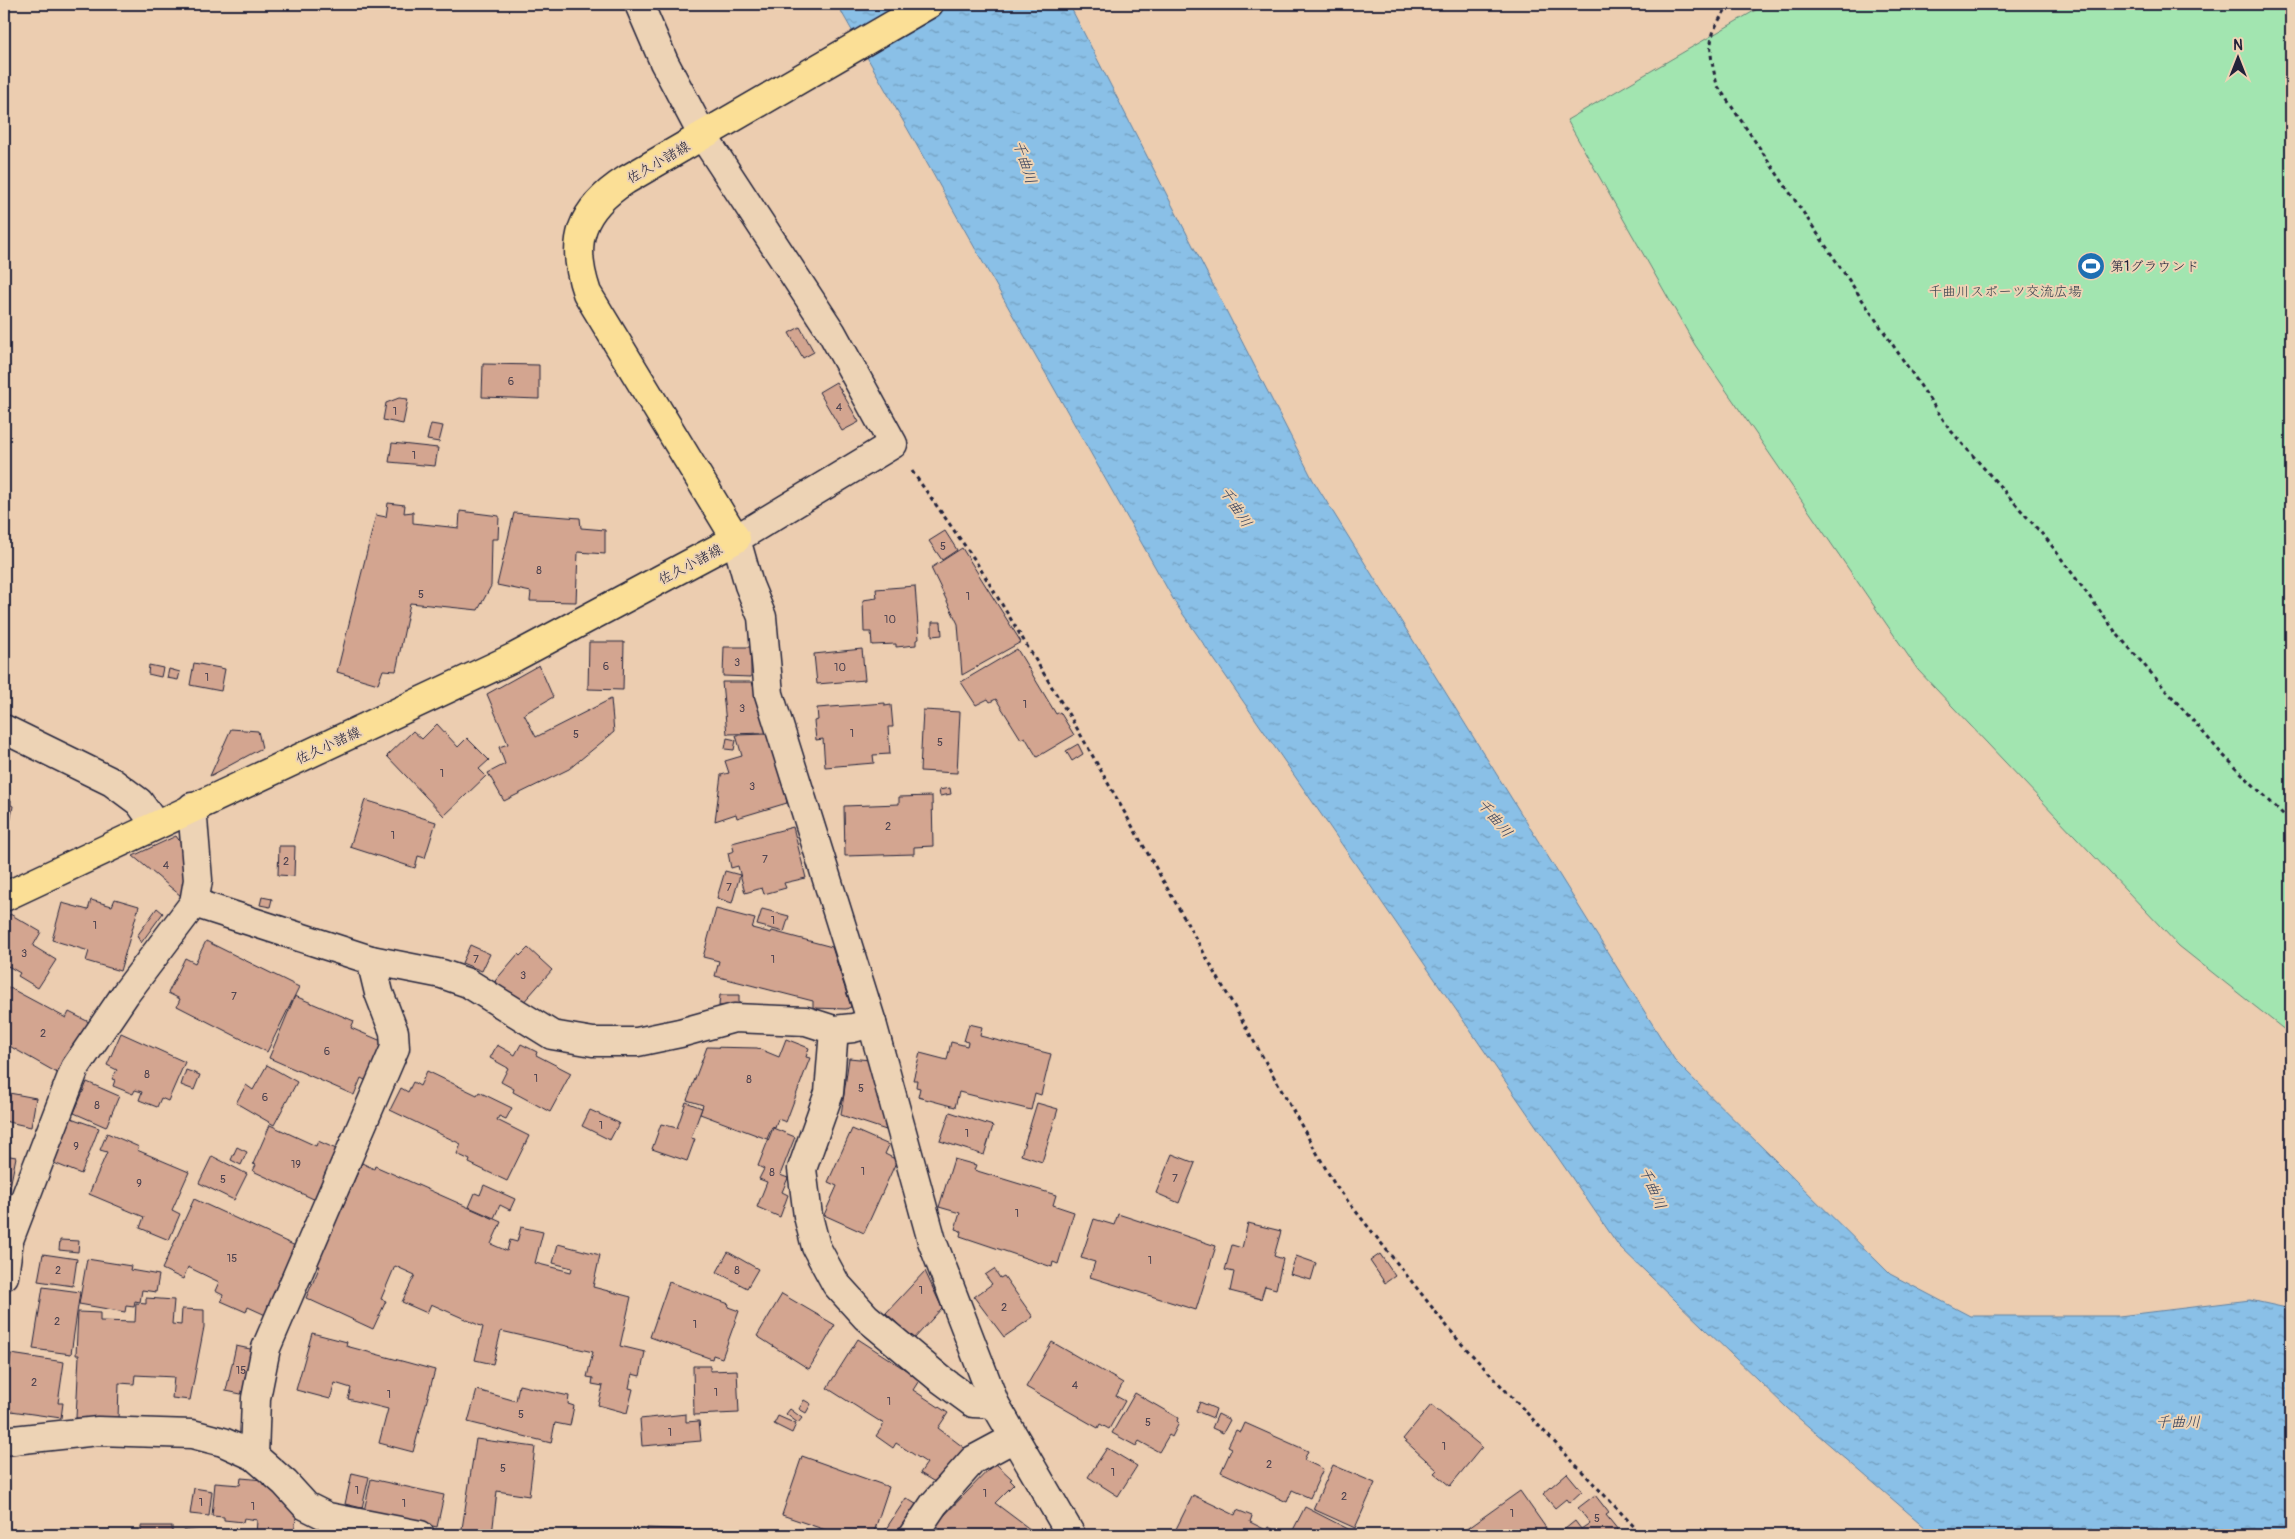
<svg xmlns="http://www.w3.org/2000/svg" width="2295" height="1539" viewBox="0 0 2295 1539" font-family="Pangolin,'Klee One',sans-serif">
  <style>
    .park { fill: #a2e5b0; stroke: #628476 }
    .water { fill: url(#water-ripples); stroke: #6081a2 }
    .building { fill: #d3a590; stroke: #22223b }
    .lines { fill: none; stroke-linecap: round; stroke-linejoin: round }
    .minor-casing { stroke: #22223b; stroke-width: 31 }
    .major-casing { stroke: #22223b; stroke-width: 31 }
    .path { stroke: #22223b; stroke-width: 3; stroke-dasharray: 4 4; stroke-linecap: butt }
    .minor { stroke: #edd3b5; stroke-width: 28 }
    .major { stroke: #fbdf96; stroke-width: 28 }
    .labels { text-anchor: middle; stroke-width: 4; stroke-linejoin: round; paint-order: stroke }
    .number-label { font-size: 11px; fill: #4e4350 }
    .street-label { font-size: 14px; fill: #22223b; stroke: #edd3b5 }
    .poi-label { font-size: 14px; fill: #22223b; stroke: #edd3b5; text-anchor: start }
    .park-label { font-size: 14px; fill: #353f4d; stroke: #edd3b5 }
    .water-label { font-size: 15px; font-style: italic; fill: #37425d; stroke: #edd3b5 }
  </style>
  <defs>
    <pattern id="water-ripples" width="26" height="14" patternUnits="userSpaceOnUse" patternTransform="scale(1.25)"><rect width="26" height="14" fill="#8ac0e7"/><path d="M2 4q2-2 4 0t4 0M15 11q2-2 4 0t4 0" fill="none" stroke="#709cbc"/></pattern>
  </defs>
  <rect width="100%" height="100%" fill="#eccdb0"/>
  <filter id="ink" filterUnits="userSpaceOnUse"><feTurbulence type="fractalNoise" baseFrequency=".02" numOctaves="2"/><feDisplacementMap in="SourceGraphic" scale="10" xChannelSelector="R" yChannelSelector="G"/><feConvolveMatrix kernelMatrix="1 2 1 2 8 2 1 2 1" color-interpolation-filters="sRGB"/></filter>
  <g filter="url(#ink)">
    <path class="park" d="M1766 4H2291V1035L2179 946 1918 670 1695 345 1567 120Z"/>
    <path class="water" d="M837 4H1069L1313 480 1676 1062 1890 1274 1970 1316H2119L2250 1300 2291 1309V1535H1934L1787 1408 1619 1246 1176 604Z"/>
    <g class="building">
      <path d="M800 327 814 352 803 358 789 333Z"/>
      <path d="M483 364 539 365V399L482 397Z"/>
      <path d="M836 382 859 422 842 431 819 392Z"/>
      <path d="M399 398 408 399 403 424 383 420 386 403Z"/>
      <path d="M431 424 443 426 439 442 427 440Z"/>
      <path d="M392 443 438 448 435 466 389 462Z"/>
      <path d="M388 503 405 505 404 513 413 512V523L459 528 460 511 499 516 498 539H492L491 586 478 610 410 603 396 671 383 670 378 684 337 672 376 515 386 517Z"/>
      <path d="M514 513 580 518 581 528 605 530V554L578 552 576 602 530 601 531 592 497 585Z"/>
      <path d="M945 531 957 550 942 560 929 541Z"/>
      <path d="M962 548 1021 642 962 675 958 624 931 568Z"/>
      <path d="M915 586 919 639 916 640V645L896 647V644L872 645 871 632H864L863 600 877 598 876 589Z"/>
      <path d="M932 622H941L942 635 932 636Z"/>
      <path d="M589 642H624L623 690 588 689Z"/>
      <path d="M724 647H751V677L723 676Z"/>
      <path d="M862 649 865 680 817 684 814 654Z"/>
      <path d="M1017 649 1056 714 1060 712 1074 735 1037 757 1025 737 1021 739 996 699 990 702 988 699 976 705 961 682Z"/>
      <path d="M194 663 225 669 221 691 190 685Z"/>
      <path d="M149 665 163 668 161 677 148 674Z"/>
      <path d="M539 665 553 697 524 714 536 737 611 699 614 732 569 769 504 801 488 773 505 764 499 747 508 744 487 694Z"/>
      <path d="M169 669 180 672 178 680 167 678Z"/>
      <path d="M722 682H752L767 733 727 734Z"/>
      <path d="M885 703V706L891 705 893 727H888L890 754 873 755 874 763 825 767 823 739 816 740 814 721 818 720 817 708Z"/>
      <path d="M923 710 960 712 957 773 920 771Z"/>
      <path d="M437 724 458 747 467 738 489 760 479 769 486 776 444 816 387 756 413 731 422 739Z"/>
      <path d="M231 729 258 731 262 748 210 776Z"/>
      <path d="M768 734 788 797 786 798 787 803 737 818 736 814 715 821 721 775 729 773 725 761 742 756 736 735Z"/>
      <path d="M727 738 736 740 734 750 725 749Z"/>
      <path d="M1078 744 1083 754 1072 761 1066 751Z"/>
      <path d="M950 788 951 794 940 796 939 790Z"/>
      <path d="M932 796 933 846 914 847V854L845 856 844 806 899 804V797Z"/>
      <path d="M4 799 11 800V805L13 806 10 823 4 822Z"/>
      <path d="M365 800 436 822 425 858 418 856 415 868 350 847Z"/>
      <path d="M793 827 806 878 784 883 786 888 764 894 762 888 745 893 738 866 731 868 728 853 734 851 732 843Z"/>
      <path d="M176 836 188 853 190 873 181 896 133 856Z"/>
      <path d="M279 846H295L294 876 278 875Z"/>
      <path d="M725 871 740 875 732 903 717 898Z"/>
      <path d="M262 897 272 899 270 907 260 905Z"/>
      <path d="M115 899 139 906 120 971 86 961 89 951 52 940 62 903 88 910 91 900 112 906Z"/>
      <path d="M157 908 163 913 141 943 137 936Z"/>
      <path d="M716 909 755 919 752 928 771 933 772 931 832 947 851 1007 846 1009 813 1008V1001L715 976 719 961 703 957Z"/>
      <path d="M762 909 789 916 784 932 757 925Z"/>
      <path d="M10 914 41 932 33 946 56 960 38 988 18 976 20 973 8 966 6 969 4 968V926Z"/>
      <path d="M206 941 299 987 267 1052 177 1006 180 999 168 993 185 958 195 963Z"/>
      <path d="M470 945 490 954 482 971 462 963Z"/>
      <path d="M528 948 552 970 521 1005 495 981 518 954 520 956Z"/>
      <path d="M8 987 66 1018 69 1012 89 1022 61 1075 4 1043V995Z"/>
      <path d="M720 995H739V1006H719Z"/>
      <path d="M295 996 354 1021 351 1028 386 1043 369 1082 361 1078 354 1095 269 1058Z"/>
      <path d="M969 1024 982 1027 980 1036 1051 1054 1041 1095 1035 1093 1031 1110 959 1092 955 1107 918 1097 920 1088 916 1087 917 1080H913L920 1053 947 1060 951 1042 967 1046 968 1042 964 1041Z"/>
      <path d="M121 1033 185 1062 168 1101 161 1098 157 1107 139 1100 142 1092 135 1090 133 1094 113 1086 115 1080 112 1079 117 1070 107 1065Z"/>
      <path d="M786 1039 809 1048 806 1057 810 1058 786 1122 778 1119 775 1128 772 1127 767 1139 700 1114 703 1105 687 1100 707 1047 757 1048 779 1057Z"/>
      <path d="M521 1044 537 1052 536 1055 571 1073 550 1112 513 1092 514 1089 501 1082 508 1068 490 1058 497 1045 515 1055Z"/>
      <path d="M849 1058 870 1060 886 1130 841 1115Z"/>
      <path d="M267 1065 297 1082 274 1125 236 1103 246 1085 253 1090Z"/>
      <path d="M186 1070 200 1075 194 1090 181 1085Z"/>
      <path d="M427 1071 477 1095 479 1092 512 1108 506 1119 499 1116 497 1120 529 1136 507 1181 469 1163 470 1160 457 1154 461 1144 390 1110 401 1088 408 1092 413 1082 420 1086Z"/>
      <path d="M87 1082 119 1096 106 1127 74 1113Z"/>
      <path d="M4 1092 36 1098 31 1127 4 1121Z"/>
      <path d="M686 1102 702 1108 691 1138 695 1139 687 1161 652 1149 661 1124 677 1128Z"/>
      <path d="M1037 1103 1058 1109 1042 1162 1021 1155Z"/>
      <path d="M590 1110 619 1123 610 1140 582 1126Z"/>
      <path d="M950 1112 993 1126 984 1155 940 1141Z"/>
      <path d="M71 1118 99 1128 81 1174 54 1163Z"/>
      <path d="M270 1125 316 1146 318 1141 343 1152 320 1202 253 1171 256 1165 253 1164Z"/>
      <path d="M773 1128 795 1137 780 1175 788 1178 782 1192 788 1195 780 1217 757 1207 767 1182 759 1179 764 1169 758 1166Z"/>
      <path d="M852 1129 889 1145 885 1154 897 1160 864 1233 824 1215 837 1186 828 1182Z"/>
      <path d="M107 1133 139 1147 137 1150 189 1172 172 1210 180 1214 169 1240 140 1228 144 1217 89 1194 107 1152 100 1150Z"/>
      <path d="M237 1147 247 1152 241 1165 231 1160Z"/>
      <path d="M1172 1154 1195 1163 1179 1203 1156 1193Z"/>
      <path d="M4 1155 16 1157 9 1192 12 1193 7 1215 4 1214Z"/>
      <path d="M212 1156 247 1174 234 1200 199 1183Z"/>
      <path d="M954 1159 976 1165 974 1170 1056 1195 1053 1205 1074 1212 1058 1264 1053 1262 1052 1267 960 1236 961 1231 955 1229 960 1213 939 1207Z"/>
      <path d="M362 1163 374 1169 375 1166 501 1222 491 1244 507 1251 510 1240 517 1242 521 1227 543 1232 535 1263 571 1272 572 1268 553 1263 558 1244 600 1255 593 1287 631 1297 620 1346 645 1352 640 1376 632 1374 629 1388 633 1389 627 1413 598 1405 603 1386 592 1384 593 1378 587 1377 593 1352 501 1331 493 1364 475 1360 483 1327 431 1304 427 1313 402 1302 415 1275 395 1266 381 1299 386 1301 373 1329 306 1298 320 1266 316 1265Z"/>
      <path d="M484 1185 515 1199 510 1210 500 1205 494 1218 469 1207 475 1193 480 1195Z"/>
      <path d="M194 1199 302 1249 270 1317 248 1307 246 1312 221 1301 223 1295 215 1291 219 1282 188 1267 183 1279 162 1269Z"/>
      <path d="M1118 1214 1216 1246 1196 1310 1090 1277 1095 1262 1081 1258 1094 1219 1114 1225Z"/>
      <path d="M1248 1223 1281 1231 1274 1256 1283 1259 1276 1289 1265 1286 1261 1299 1230 1291 1234 1272 1225 1270 1232 1245 1242 1248Z"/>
      <path d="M60 1240 79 1241 78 1252 59 1250Z"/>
      <path d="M728 1252 758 1269 747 1288 717 1272Z"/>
      <path d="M43 1254 77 1259 73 1286 38 1281Z"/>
      <path d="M1380 1254 1395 1276 1385 1283 1370 1261Z"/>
      <path d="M1296 1256 1316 1263 1311 1280 1290 1274Z"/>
      <path d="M87 1259 131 1266 130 1270 159 1275 156 1292 142 1290 140 1302 135 1301 134 1307 126 1306 125 1312 79 1304Z"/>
      <path d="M994 1269 1000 1278 1004 1276 1033 1317 1004 1337 974 1297 992 1284 985 1275Z"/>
      <path d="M925 1271 942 1308 914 1339 886 1313Z"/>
      <path d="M669 1282 729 1304 728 1307 739 1311 722 1358 713 1355 712 1359 650 1337Z"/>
      <path d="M43 1287 80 1292 71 1354 33 1349Z"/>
      <path d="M782 1294 835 1325 809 1369 757 1336Z"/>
      <path d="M146 1298 174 1300 172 1324 181 1325 182 1309 204 1310V1327L190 1400 172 1398 174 1377 135 1375 134 1384 119 1383 118 1420 76 1418 79 1355H76L78 1312 100 1313V1321L135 1322 136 1303 146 1304Z"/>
      <path d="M312 1333 347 1342 346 1346 435 1370 413 1452 379 1443 388 1409 348 1399 351 1388 335 1383 330 1399 296 1390Z"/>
      <path d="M858 1339 920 1379 913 1390 948 1413 938 1428 971 1453 944 1482 933 1481 920 1473 927 1463 896 1443 893 1448 876 1436 884 1424 827 1388Z"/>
      <path d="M1052 1342 1123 1383 1116 1396 1125 1401 1109 1429 1100 1424 1098 1428 1026 1387Z"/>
      <path d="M236 1346 255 1350 246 1395 226 1391Z"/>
      <path d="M11 1354 64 1362 58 1403H63L61 1418 4 1410Z"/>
      <path d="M693 1366H710V1371L737 1370 739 1413 694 1415Z"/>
      <path d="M519 1385 569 1396 568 1404 574 1406 570 1426 555 1423 551 1443 468 1422 477 1390 516 1401Z"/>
      <path d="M1135 1393 1178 1418 1177 1421 1179 1423 1172 1437 1169 1435 1159 1452 1139 1441 1136 1446 1112 1433Z"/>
      <path d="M804 1400 811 1404 806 1413 799 1409Z"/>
      <path d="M1200 1402 1216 1409 1213 1418 1196 1411Z"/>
      <path d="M1431 1405 1482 1447 1450 1486 1434 1473 1437 1470 1403 1439Z"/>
      <path d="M790 1409 802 1418 798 1423 786 1414Z"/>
      <path d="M686 1414V1422L699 1421 701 1441 642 1446 640 1419Z"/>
      <path d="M1218 1414 1230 1420 1223 1433 1212 1428Z"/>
      <path d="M778 1416 796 1424 792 1433 774 1424Z"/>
      <path d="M1245 1423 1308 1451 1304 1460 1323 1469 1310 1498 1292 1490 1287 1502 1221 1472 1232 1448 1228 1446 1236 1430 1241 1432Z"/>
      <path d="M476 1439 535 1447 529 1496 497 1491 492 1535H461Z"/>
      <path d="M1107 1448 1137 1466 1118 1496 1088 1477Z"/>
      <path d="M802 1456 889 1487 873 1535 853 1533 852 1535H840L782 1515Z"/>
      <path d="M995 1463 1012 1479 1010 1480 1014 1484 995 1503 1035 1533 1033 1535H945L935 1525Z"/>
      <path d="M1333 1465 1375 1483 1355 1528 1313 1509Z"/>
      <path d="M352 1473 369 1477 362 1508 345 1504Z"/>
      <path d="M1567 1473 1582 1491 1569 1503 1566 1499 1555 1508 1543 1494Z"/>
      <path d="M241 1478 264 1480 263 1485 276 1486 297 1508 294 1535H256L257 1520 244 1518 243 1522 224 1520V1517L212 1516 215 1483 240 1485Z"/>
      <path d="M371 1479 444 1495 437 1527 364 1511Z"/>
      <path d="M194 1488 212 1491 209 1516 190 1514Z"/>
      <path d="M1520 1491 1551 1535H1458Z"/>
      <path d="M1193 1495 1235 1515 1237 1510 1252 1516 1250 1522 1266 1530 1268 1527 1285 1535H1173Z"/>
      <path d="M1595 1495 1609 1513 1606 1515 1622 1535H1562L1560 1533 1575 1521 1581 1529 1590 1523 1578 1508Z"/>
      <path d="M906 1498 919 1506 901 1535H882Z"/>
      <path d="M1305 1507 1352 1531 1350 1535H1298L1292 1532Z"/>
      <rect x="141" y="1526" width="31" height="9"/>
      <path d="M647 1528 721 1531 720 1535H647Z"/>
      <path d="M932 1529 942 1535H928Z"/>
      <path d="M184 1531 223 1535H184Z"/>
    </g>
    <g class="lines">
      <g class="minor-casing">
        <g id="minor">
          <path d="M639 4 664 62 703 136 832 333 893 444 736 539 749 585 762 617 769 694 872 1023 932 1241 995 1404 1071 1535"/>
          <path d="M4 729 112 782 139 802 155 824"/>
          <path d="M194 903 371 960 442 974 468 983 552 1035 593 1042H637L680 1033 734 1018 806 1021 834 1030 853 1028 872 1023"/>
          <path d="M834 1030 829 1093 802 1169 808 1216 816 1247 836 1284 866 1317 939 1378 973 1403 995 1404"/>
          <path d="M4 1276 9 1240 75 1068 126 993 194 903 198 880 192 807"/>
          <path d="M4 1441 98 1431 192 1434 223 1442 254 1456 285 1483 306 1506 328 1517 420 1535"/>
          <path d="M254 1456 256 1398 266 1348 395 1048 394 1032 379 993 371 960"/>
          <path d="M913 1535 934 1504 973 1460 1014 1438"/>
        </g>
      </g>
      <g class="major-casing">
        <path id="major" d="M4 897 515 657 736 539 587 293C569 241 581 209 626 180L929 4"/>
      </g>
      <g class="path">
        <path d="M1730 4C1706 36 1708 47 1717 85L1951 431 2049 542 2117 634 2222 754 2291 822"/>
        <path d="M912 471 975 560 1078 730 1335 1185 1458 1340 1642 1535"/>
      </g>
      <use href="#minor" class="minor"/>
      <use href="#major" class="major"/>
    </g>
  </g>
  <defs>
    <g id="stadium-disc" transform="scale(1.4375)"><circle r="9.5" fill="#1f6fb2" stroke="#edd3b5"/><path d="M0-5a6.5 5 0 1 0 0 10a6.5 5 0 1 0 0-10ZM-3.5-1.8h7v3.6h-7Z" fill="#fff"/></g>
  </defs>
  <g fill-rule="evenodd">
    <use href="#stadium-disc" x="2091" y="266"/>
  </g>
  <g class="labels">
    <g class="number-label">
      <text x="511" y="385">6</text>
      <text x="839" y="411">4</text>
      <text x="395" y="415">1</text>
      <text x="414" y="459">1</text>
      <text x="943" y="550">5</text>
      <text x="539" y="574">8</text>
      <text x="421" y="598">5</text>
      <text x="968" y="600">1</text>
      <text x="890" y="623">10</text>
      <text x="737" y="666">3</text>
      <text x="606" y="670">6</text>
      <text x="840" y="671">10</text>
      <text x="207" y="681">1</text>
      <text x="1025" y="708">1</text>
      <text x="742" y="712">3</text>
      <text x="852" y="737">1</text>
      <text x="576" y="738">5</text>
      <text x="940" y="746">5</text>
      <text x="442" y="777">1</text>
      <text x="752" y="790">3</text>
      <text x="888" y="830">2</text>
      <text x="393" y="839">1</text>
      <text x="765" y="863">7</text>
      <text x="286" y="865">2</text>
      <text x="166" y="869">4</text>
      <text x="729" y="891">7</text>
      <text x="773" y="924">1</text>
      <text x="95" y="929">1</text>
      <text x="24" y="957">3</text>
      <text x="476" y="963">7</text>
      <text x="773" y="963">1</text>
      <text x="523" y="979">3</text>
      <text x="234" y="1000">7</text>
      <text x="43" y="1037">2</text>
      <text x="327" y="1055">6</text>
      <text x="147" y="1078">8</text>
      <text x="536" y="1082">1</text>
      <text x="749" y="1083">8</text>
      <text x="861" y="1092">5</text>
      <text x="265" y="1101">6</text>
      <text x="97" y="1109">8</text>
      <text x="601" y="1129">1</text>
      <text x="967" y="1137">1</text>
      <text x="76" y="1150">9</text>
      <text x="296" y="1168">19</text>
      <text x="863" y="1175">1</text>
      <text x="772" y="1176">8</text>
      <text x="1175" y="1182">7</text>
      <text x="223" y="1183">5</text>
      <text x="139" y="1187">9</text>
      <text x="1017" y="1217">1</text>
      <text x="232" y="1262">15</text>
      <text x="1150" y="1264">1</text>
      <text x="58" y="1274">2</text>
      <text x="737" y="1274">8</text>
      <text x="921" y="1294">1</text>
      <text x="1004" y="1311">2</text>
      <text x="57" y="1325">2</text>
      <text x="695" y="1328">1</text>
      <text x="241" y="1374">15</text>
      <text x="34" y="1386">2</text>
      <text x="1075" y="1389">4</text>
      <text x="716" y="1396">1</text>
      <text x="389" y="1398">1</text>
      <text x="889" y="1405">1</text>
      <text x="521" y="1418">5</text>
      <text x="1148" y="1426">5</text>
      <text x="670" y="1436">1</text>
      <text x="1444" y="1450">1</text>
      <text x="1269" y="1468">2</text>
      <text x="503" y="1472">5</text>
      <text x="1113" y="1476">1</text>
      <text x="357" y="1494">1</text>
      <text x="985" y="1497">1</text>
      <text x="1344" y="1500">2</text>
      <text x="201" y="1506">1</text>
      <text x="404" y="1507">1</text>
      <text x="253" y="1510">1</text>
      <text x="1512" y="1517">1</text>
      <text x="1597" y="1522">5</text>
    </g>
    <g class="street-label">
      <text transform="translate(658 162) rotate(-30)" y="5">佐久小諸線</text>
      <text transform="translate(690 564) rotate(-28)" y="5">佐久小諸線</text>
      <text transform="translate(328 745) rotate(-25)" y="5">佐久小諸線</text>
    </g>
    <g class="poi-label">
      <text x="2110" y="271">第1グラウンド</text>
    </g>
    <g class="park-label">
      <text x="2005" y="296">千曲川スポーツ交流広場</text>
    </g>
    <g class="water-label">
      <text transform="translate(1025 162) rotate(72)" y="5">千曲川</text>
      <text transform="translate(1236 507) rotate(57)" y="5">千曲川</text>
      <text transform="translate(1495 818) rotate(50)" y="5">千曲川</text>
      <text transform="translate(1653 1188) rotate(67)" y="5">千曲川</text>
      <text x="2178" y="1427">千曲川</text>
    </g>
  </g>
  <rect width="2295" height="1539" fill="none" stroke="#edd3b5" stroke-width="20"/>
  <rect x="10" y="10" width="2275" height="1519" fill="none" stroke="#22223b" stroke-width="2" filter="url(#ink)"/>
  <g transform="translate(2238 58)" stroke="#edd3b5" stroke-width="4" paint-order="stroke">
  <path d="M0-4L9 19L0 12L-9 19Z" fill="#22223b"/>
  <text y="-8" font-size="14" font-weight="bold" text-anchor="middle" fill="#22223b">N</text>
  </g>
</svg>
